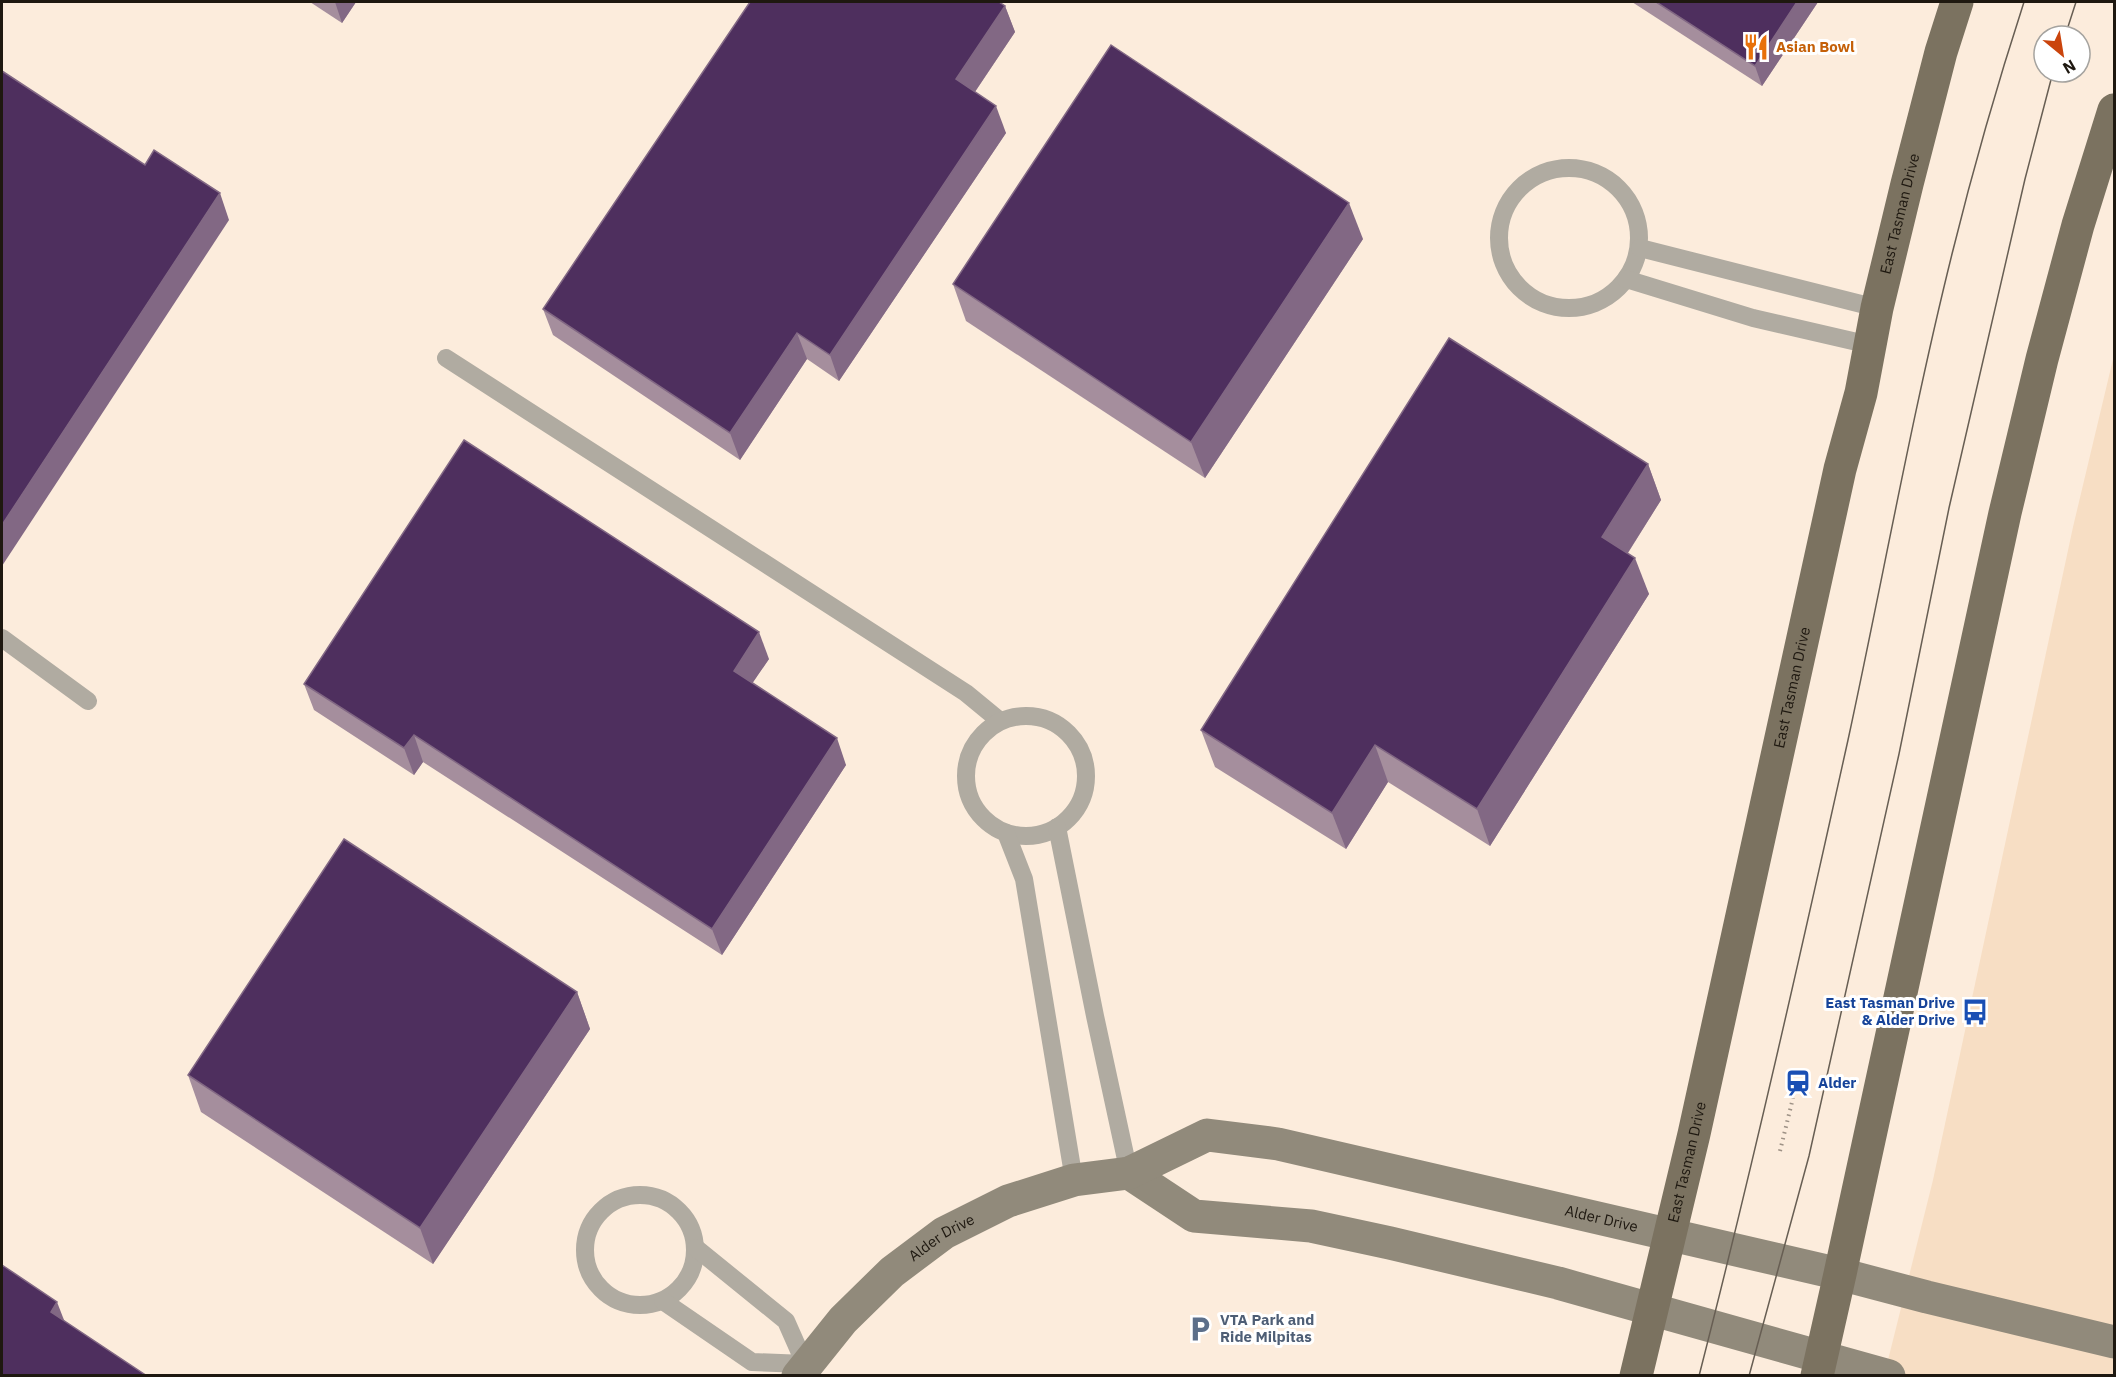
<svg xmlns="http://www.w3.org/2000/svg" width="2116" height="1377" viewBox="0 0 2116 1377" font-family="'IBM Plex Sans',sans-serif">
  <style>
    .built { fill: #f7dec4 }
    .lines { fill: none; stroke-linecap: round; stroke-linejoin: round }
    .path { stroke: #9e9286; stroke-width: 4; stroke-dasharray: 1.5 4.5; stroke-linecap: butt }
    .lane { stroke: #b0aba1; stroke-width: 18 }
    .secondary { stroke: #918a7b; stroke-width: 33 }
    .primary { stroke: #7b7260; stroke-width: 33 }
    .tram { stroke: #675e53; stroke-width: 1.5 }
    .wall { fill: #a58e9d }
    .shaded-wall { fill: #826884 }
    .building { fill: #4e2f5e; stroke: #826884; stroke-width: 1.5 }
    .labels { text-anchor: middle; stroke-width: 6; stroke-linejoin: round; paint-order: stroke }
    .food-label { font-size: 15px; font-weight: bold; fill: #c56008; stroke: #fff; text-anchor: start }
    .street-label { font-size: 15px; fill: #1e1810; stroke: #fff }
    .transit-label { font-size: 15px; font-weight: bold; fill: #164399; stroke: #fff; text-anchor: end }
    .service-label { font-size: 15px; font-weight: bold; fill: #4e5e75; stroke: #fff; text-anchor: start }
  </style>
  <rect width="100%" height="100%" fill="#fcecdc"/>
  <path class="built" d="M2114 355V1375L1884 1376 1933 1180 2073 527Z"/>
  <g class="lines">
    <path class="path" d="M1780 1151 1793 1098"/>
    <g class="lane">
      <circle cx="1569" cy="238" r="70"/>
      <path d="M1640 248 1877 308"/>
      <path d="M1626 279 1753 318 1870 345"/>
      <path d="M446 358 966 693 1000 721"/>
      <path d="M2 638 88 701"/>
      <circle cx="1026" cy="776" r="60"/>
      <path d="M1057 827 1095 1016 1129 1173"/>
      <path d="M1006 833 1024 879 1074 1180"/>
      <circle cx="640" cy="1250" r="55"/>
      <path d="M663 1301 752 1362 805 1364 786 1321 696 1248"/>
    </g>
    <g class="secondary">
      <path d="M1129 1173 1194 1216 1311 1226 1390 1243 1558 1283 1889 1376"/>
      <path id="s1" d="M798 1376 843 1320 892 1272 944 1233 1008 1201 1074 1180 1129 1173 1207 1135 1278 1144 1840 1274 1927 1297 2114 1342"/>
    </g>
    <g class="primary">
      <path id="s2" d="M1636 1376 1694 1134 1840 469 1861 393 1877 308 1907 184 1941 52 1957 2"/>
      <path d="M1817 1376 1840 1274 2005 513 2042 359 2078 225 2114 110"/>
    </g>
    <g class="tram">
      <path d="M2065 36 2076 2"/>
      <path d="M1699 1376C1753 1165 1801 952 1848 740 1883 578 1912 415 1952 254 1973 169 1997 85 2024 2"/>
      <path d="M1749 1376 1809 1156 1899 754 1949 508 2025 179 2053 72"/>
    </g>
  </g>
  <g class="wall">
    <path d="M310 2H356L342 23Z"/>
    <path d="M1632 2H1818L1762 86Z"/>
    <path d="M1005 6 1015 32 975 92 1006 133 839 381 807 359 740 460 553 335 543 309Z"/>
    <path d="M1363 239 1205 478 966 321 953 284Z"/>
    <path d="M1648 464 1661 500 1628 553 1649 594 1490 846 1388 782 1346 849 1215 767 1201 730Z"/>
    <path d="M769 659 752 683 846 765 722 955 423 762 414 775 314 710 304 684Z"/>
    <path d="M577 992 590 1029 433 1264 201 1112 188 1075Z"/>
  </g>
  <g class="shaded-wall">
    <path d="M335 2H356L342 23Z"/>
    <path d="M1797 2H1818L1762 86 1755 66Z"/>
    <path d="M1005 6 1015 32 966 105 956 79Z"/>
    <path d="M996 106 1006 133 839 381 830 355Z"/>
    <path d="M220 193 229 220 2 566V525Z"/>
    <path d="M1349 203 1363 239 1205 478 1191 442Z"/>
    <path d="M797 333 807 359 740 460 730 433Z"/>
    <path d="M1648 464 1661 500 1615 573 1602 537Z"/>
    <path d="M1635 558 1649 594 1490 846 1477 809Z"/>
    <path d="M759 632 769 659 743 697 734 671Z"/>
    <path d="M414 735 423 762 414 775 404 748Z"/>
    <path d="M837 738 846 765 722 955 712 929Z"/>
    <path d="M1375 745 1388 782 1346 849 1332 813Z"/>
    <path d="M577 992 590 1029 433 1264 420 1228Z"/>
    <path d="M57 1302 71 1338 51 1312Z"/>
  </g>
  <g class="building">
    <path d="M750 2H999L1005 6 956 79 996 106 830 355 797 333 730 433 543 309Z"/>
    <path d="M1656 2H1797L1755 66Z"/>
    <path d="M1111 45 1349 203 1191 442 953 284Z"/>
    <path d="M2 71 145 165 154 150 220 193 2 525Z"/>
    <path d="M1449 338 1648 464 1602 537 1635 558 1477 809 1375 745 1332 813 1201 730Z"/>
    <path d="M464 440 759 632 734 671 837 738 712 929 414 735 404 748 304 684Z"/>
    <path d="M344 839 577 992 420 1228 188 1075Z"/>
    <path d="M2 1265 57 1302 51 1312 147 1376H2Z"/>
  </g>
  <defs>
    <g id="restaurant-bare" transform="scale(2.07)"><path d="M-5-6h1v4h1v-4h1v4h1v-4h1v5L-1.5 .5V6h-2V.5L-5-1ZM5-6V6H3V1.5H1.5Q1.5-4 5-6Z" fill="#e8710a" stroke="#fff" stroke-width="2.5" paint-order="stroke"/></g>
    <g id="bus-bare" transform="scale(2.07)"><path d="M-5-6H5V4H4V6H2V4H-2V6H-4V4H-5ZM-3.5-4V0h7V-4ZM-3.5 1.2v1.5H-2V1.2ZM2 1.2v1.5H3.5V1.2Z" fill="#1a4fb4" stroke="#fff" stroke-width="2.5" paint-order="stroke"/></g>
    <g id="station-bare" transform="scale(2.07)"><path d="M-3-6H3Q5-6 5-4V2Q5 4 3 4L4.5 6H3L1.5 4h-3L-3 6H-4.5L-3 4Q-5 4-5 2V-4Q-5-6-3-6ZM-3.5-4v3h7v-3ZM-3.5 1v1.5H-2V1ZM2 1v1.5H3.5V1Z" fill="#1a4fb4" stroke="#fff" stroke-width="2.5" paint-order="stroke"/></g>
    <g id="parking-bare" transform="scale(2.07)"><path d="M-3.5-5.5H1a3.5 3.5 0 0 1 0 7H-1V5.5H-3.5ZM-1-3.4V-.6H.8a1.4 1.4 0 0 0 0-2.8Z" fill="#5c6f8a" stroke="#fff" stroke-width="2.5" paint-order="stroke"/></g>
  </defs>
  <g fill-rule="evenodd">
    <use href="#restaurant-bare" x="1756" y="47"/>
    <use href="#bus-bare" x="1975" y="1012"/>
    <use href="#station-bare" x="1798" y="1083"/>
    <use href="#parking-bare" x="1200" y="1329"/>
  </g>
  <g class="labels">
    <g class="food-label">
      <text x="1776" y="52">Asian Bowl</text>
    </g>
    <g class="street-label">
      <text dy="5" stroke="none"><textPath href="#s2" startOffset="1192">East Tasman Drive</textPath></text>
      <text dy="5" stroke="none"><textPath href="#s2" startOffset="706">East Tasman Drive</textPath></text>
      <text dy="5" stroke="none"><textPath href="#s2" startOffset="220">East Tasman Drive</textPath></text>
      <text dy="5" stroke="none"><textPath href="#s1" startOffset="892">Alder Drive</textPath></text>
      <text dy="5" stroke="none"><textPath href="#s1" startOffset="201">Alder Drive</textPath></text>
    </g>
    <g class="transit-label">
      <text x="1955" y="1008">East Tasman Drive<tspan x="1955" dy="17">&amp; Alder Drive</tspan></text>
      <text x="1818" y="1088" text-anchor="start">Alder</text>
    </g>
    <g class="service-label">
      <text x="1220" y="1325">VTA Park and<tspan x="1220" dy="17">Ride Milpitas</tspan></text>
    </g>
  </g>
  <rect width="2116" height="1377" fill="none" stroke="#1e1810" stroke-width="6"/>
  <g transform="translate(2062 54) rotate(150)"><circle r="28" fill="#ffffff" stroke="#a5a39f" stroke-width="1.5"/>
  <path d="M0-4.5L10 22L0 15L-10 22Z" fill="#ca440c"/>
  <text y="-9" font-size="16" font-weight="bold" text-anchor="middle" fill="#1e1810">N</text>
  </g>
</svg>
